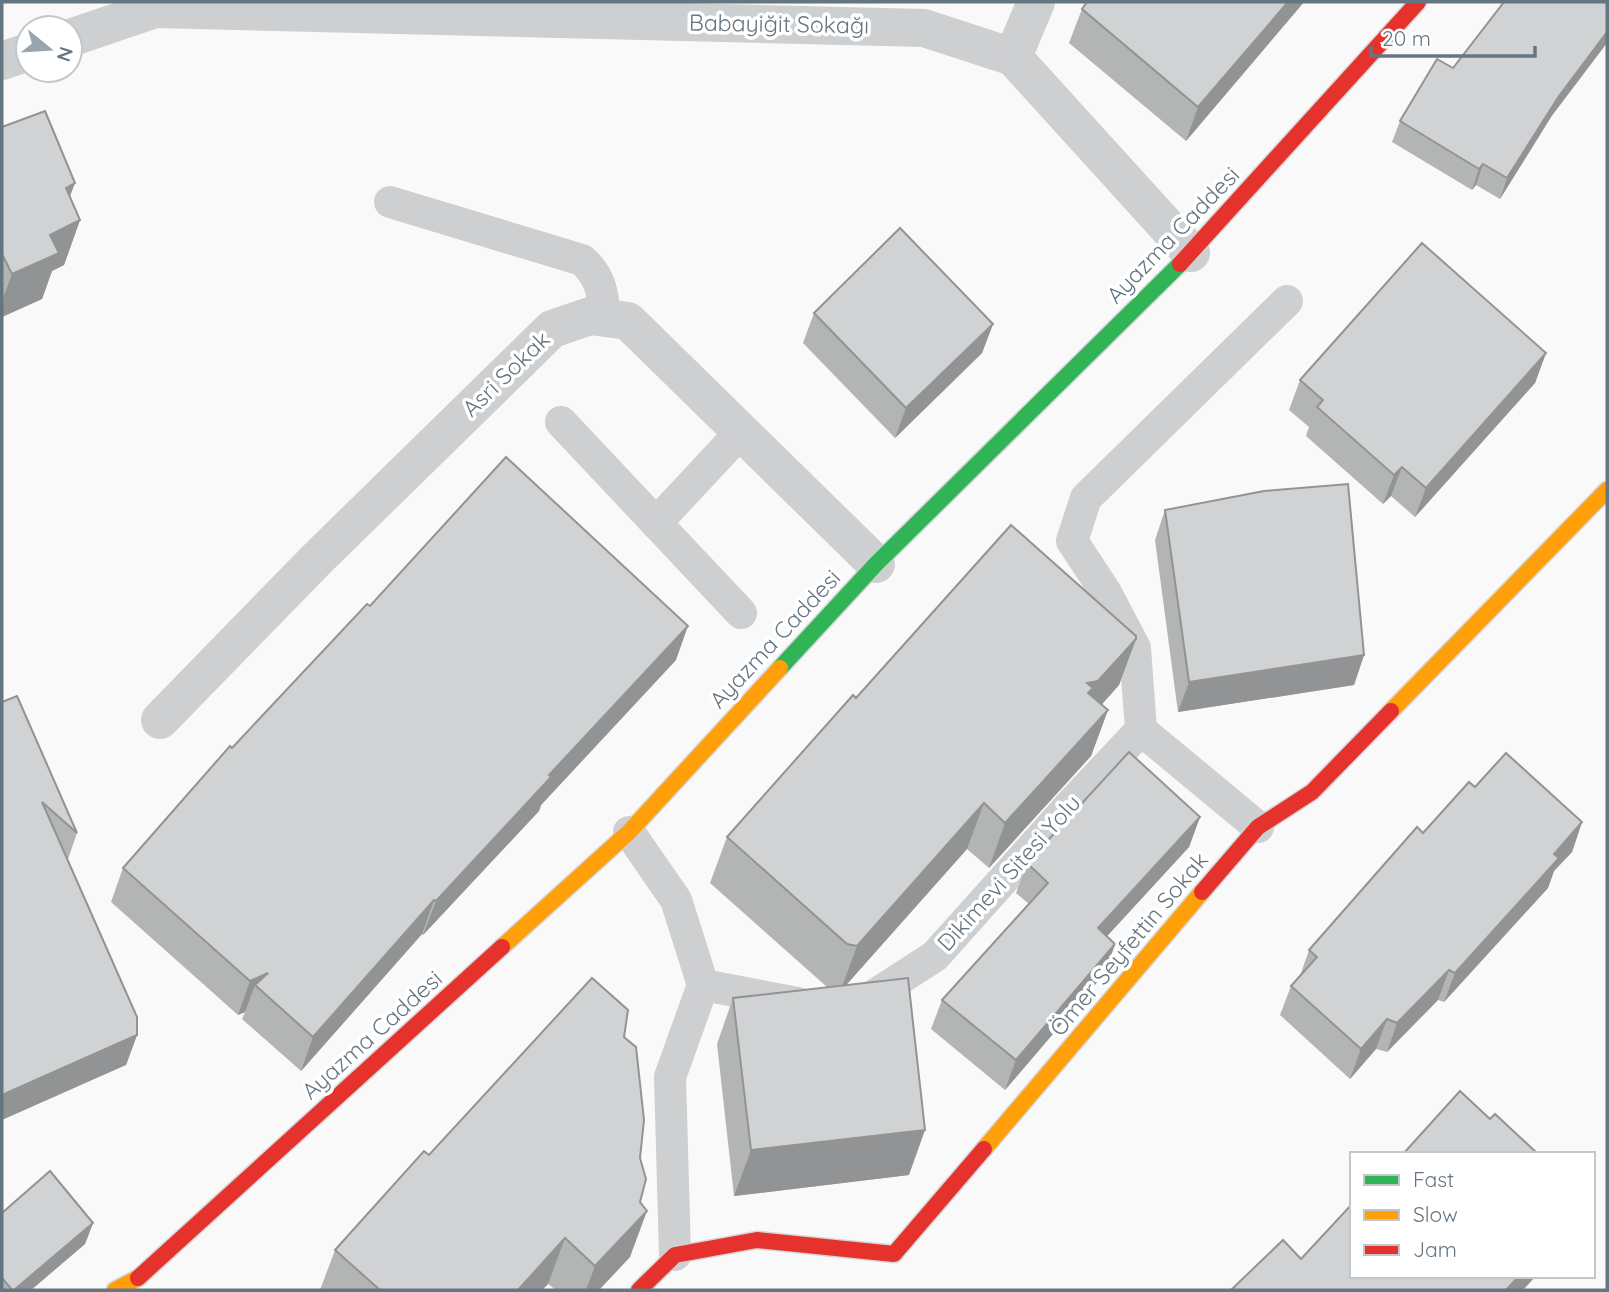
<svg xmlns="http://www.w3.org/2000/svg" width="1609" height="1292" viewBox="0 0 1609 1292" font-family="Quicksand,sans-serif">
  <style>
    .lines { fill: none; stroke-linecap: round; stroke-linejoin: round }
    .fast-casing { stroke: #d5d6d7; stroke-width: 19 }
    .slow-casing { stroke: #d5d6d7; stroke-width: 19 }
    .jam-casing { stroke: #d5d6d7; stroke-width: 19 }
    .lane { stroke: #cecfd0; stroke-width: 32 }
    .street { stroke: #cecfd0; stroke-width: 38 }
    .fast { stroke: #30b455; stroke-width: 16 }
    .slow { stroke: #ff9f0a; stroke-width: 16 }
    .jam { stroke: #e5322d; stroke-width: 16 }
    .wall { fill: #b3b5b5 }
    .shaded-wall { fill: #929394 }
    .building { fill: #d0d2d3; stroke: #929394; stroke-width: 2 }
    .labels { text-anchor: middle; stroke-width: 7; stroke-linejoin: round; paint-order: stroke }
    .street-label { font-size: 23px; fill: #657683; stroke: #fff }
  </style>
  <rect width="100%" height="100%" fill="#f9f9f9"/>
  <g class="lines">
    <g class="fast-casing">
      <path id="fast" d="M780 668 876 564 1180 264"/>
    </g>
    <g class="slow-casing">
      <g id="slow">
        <path d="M1391 711 1607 490"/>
        <path d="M502 947 629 832 780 668"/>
        <path d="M984 1149 1202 892"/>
        <path d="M115 1290 138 1278"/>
      </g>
    </g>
    <g class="jam-casing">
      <g id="jam">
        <path d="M1180 264 1418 2"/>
        <path d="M1202 892 1258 827 1312 792 1391 711"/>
        <path d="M138 1278 502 947"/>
        <path d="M639 1290 675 1255 757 1240 894 1254 984 1149"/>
      </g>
    </g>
    <g class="lane">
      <path d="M390 202 582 260C600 276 604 293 604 318"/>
      <path d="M561 422 741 613"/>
      <path d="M656 523 741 432"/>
      <path d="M1141 730 1135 648 1105 591 1072 541 1086 498 1287 301"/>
      <path d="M629 832 676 900 703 985 670 1077 675 1255"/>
      <path d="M703 985 798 1003"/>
      <path d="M864 1002 935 956 1073 802 1141 730 1258 827"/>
    </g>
    <g class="street">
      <path d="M70 38 155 9 924 28 1013 57 1191 253"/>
      <path d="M1013 57 1036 2"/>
      <path d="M2 61 28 52"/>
      <path d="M160 720 316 560 552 329 590 316 628 321 876 564"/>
    </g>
    <use href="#fast" class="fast"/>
    <use href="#slow" class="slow"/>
    <use href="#jam" class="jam"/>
  </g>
  <g class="wall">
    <path d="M1087 2H1304L1186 141 1069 43 1082 9Z"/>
    <path d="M1551 117 1500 199 1476 185 1472 190 1392 142 1400 121Z"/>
    <path d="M2 127 70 197 80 220 64 265 52 271 42 299 2 317Z"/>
    <path d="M814 313 993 324 982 353 895 438 803 343Z"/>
    <path d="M1546 353 1535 383 1415 517 1391 496 1383 504 1306 436 1309 427 1289 410 1300 380Z"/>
    <path d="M1165 510 1364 655 1354 685 1178 712 1155 540Z"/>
    <path d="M370 606 676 660 541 805 539 811 423 935 422 934 301 1071 242 1019 245 1012 238 1015 111 902 123 868 232 748Z"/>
    <path d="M1136 639 1119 685 1101 705 1108 710 1091 756 989 868 967 849 846 985 909 1175 734 1196 717 1044 733 998 827 987 710 883 727 837Z"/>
    <path d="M2 702 77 833 68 859 137 1035 126 1065Z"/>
    <path d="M1475 787 1582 822 1572 852 1554 871 1548 888 1444 1002 1438 1000 1387 1052 1376 1049 1350 1079 1280 1015 1291 986 1300 976 1309 950 1423 833Z"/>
    <path d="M1200 817 1189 847 1107 936 1115 944 1105 973 1005 1090 931 1029 942 1000 1029 904 1016 893 1027 863Z"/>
    <path d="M624 1037 640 1158V1202L630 1257 599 1290H556L548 1284 542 1290H320L335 1250 429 1155Z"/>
    <path d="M2 1213 93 1223 85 1244 31 1290H2Z"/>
  </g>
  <g class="shaded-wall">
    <path d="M1288 2H1304L1186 141 1198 107Z"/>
    <path d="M1607 32V43L1551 117 1500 199 1507 178 1559 96Z"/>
    <path d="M1483 164 1476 185 1472 190 1479 169Z"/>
    <path d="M75 183 58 228 66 188Z"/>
    <path d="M80 220 64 265 52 271 42 299 2 317V301L12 274 50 235Z"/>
    <path d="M993 324 982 353 895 438 906 408Z"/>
    <path d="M1546 353 1535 383 1415 517 1426 488Z"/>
    <path d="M1402 467 1391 496 1383 504 1394 475Z"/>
    <path d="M688 626 676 660 541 805 539 811 423 935 436 901 549 775Z"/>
    <path d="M1136 639 1119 685 1082 727 1087 683Z"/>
    <path d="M1364 655 1354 685 1178 712 1189 682Z"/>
    <path d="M1108 710 1091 756 989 868 1005 823Z"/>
    <path d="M984 803 967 849 840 992 857 946Z"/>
    <path d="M1200 817 1189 847 1087 958 1098 928Z"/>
    <path d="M1582 822 1572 852 1554 871 1548 888 1444 1002 1455 973 1554 854Z"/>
    <path d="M434 900 422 934 301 1071 313 1037Z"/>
    <path d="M1115 944 1105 973 1005 1090 1016 1060Z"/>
    <path d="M1449 970 1438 1000 1387 1052 1397 1023Z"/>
    <path d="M268 973 255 985 245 1012 238 1015 250 981Z"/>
    <path d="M1387 1019 1376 1049 1350 1079 1361 1049Z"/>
    <path d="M137 1035 126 1065 2 1120V1095Z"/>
    <path d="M925 1130 909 1175 734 1196 751 1150Z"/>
    <path d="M647 1211 630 1257 599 1290H586L595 1266Z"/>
    <path d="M93 1223 85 1244 31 1290H14Z"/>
    <path d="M565 1238 548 1284 542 1290H518Z"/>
    <path d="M1519 1276H1536L1523 1290H1506Z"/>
  </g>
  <g class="building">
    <path d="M1087 2H1288L1198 107 1082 9Z"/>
    <path d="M1504 2H1607V32L1559 96 1507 178 1483 164 1479 169 1400 121 1437 59 1453 68Z"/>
    <path d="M45 111 75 183 66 188 80 220 50 235 59 253 12 274 3 256H2V127Z"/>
    <path d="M900 228 993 324 906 408 814 313Z"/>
    <path d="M1422 243 1546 353 1426 488 1402 467 1394 475 1317 407 1323 400 1300 380Z"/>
    <path d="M506 457 688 626 549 775 551 777 436 901 434 900 313 1037 255 985 268 973 250 981 123 868 230 746 232 748 367 604 370 606Z"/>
    <path d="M1348 484 1364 655 1189 682 1165 510 1264 491Z"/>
    <path d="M1011 525 1136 636V639L1098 681 1087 683 1093 688 1088 693 1108 710 1005 823 984 803 857 946 847 944 727 837 853 695 856 698Z"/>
    <path d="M17 696 77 833 42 802 137 1017V1035L2 1095V702Z"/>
    <path d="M1129 752 1200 817 1098 928 1115 944 1016 1060 942 1000 1048 883 1027 863Z"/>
    <path d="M1506 753 1582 822 1554 854 1559 858 1455 973 1449 970 1397 1023 1387 1019 1361 1049 1291 986 1317 957 1309 950 1417 827 1423 833 1469 782 1475 787Z"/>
    <path d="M592 978 628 1010 624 1037 636 1047 644 1120 640 1158 646 1179 640 1202 647 1211 595 1266 565 1238 518 1290H380L335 1250 424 1151 429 1155Z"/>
    <path d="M908 978 925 1130 751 1150 733 998Z"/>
    <path d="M1460 1091 1490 1119 1495 1114 1538 1154H1403Z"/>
    <path d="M50 1171 93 1223 14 1290H12L2 1278V1213Z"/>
    <path d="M1352 1204V1276H1519L1506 1290H1231L1283 1240 1301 1259Z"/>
  </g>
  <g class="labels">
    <g class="street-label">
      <text transform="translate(779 24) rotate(1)" y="8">Babayiğit Sokağı</text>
      <text transform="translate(1173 235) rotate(-46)" y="8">Ayazma Caddesi</text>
      <text transform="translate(506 374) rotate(-44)" y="8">Asri Sokak</text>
      <text transform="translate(775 639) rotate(-47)" y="8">Ayazma Caddesi</text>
      <text transform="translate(1009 873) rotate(-48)" y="8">Dikimevi Sitesi Yolu</text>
      <text transform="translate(1129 944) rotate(-50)" y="8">Ömer Seyfettin Sokak</text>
      <text transform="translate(372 1035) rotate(-42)" y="8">Ayazma Caddesi</text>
    </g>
  </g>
  <rect width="1609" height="1292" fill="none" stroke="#657683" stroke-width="7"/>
  <rect x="1350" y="1152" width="245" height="126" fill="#ffffff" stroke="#c1c8cd" stroke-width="2"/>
  <rect x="1364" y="1175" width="35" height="10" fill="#30b455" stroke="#c1c8cd" stroke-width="2"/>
  <text x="1413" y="1187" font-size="21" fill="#657683">Fast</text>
  <rect x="1364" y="1210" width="35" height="10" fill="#ff9f0a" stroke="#c1c8cd" stroke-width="2"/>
  <text x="1413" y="1222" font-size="21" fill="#657683">Slow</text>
  <rect x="1364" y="1245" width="35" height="10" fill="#e5322d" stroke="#c1c8cd" stroke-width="2"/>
  <text x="1413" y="1257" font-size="21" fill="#657683">Jam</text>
  <g transform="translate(49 49) rotate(108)"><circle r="33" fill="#ffffff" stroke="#c1c8cd" stroke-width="2"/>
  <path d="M0-5L12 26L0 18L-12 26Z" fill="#99a4ac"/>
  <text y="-10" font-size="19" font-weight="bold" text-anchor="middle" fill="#657683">N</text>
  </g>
  <path d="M1371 46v10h164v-10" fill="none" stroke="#657683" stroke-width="3.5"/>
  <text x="1382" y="46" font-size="21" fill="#657683" stroke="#ffffff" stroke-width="5" paint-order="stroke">20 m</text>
</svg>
